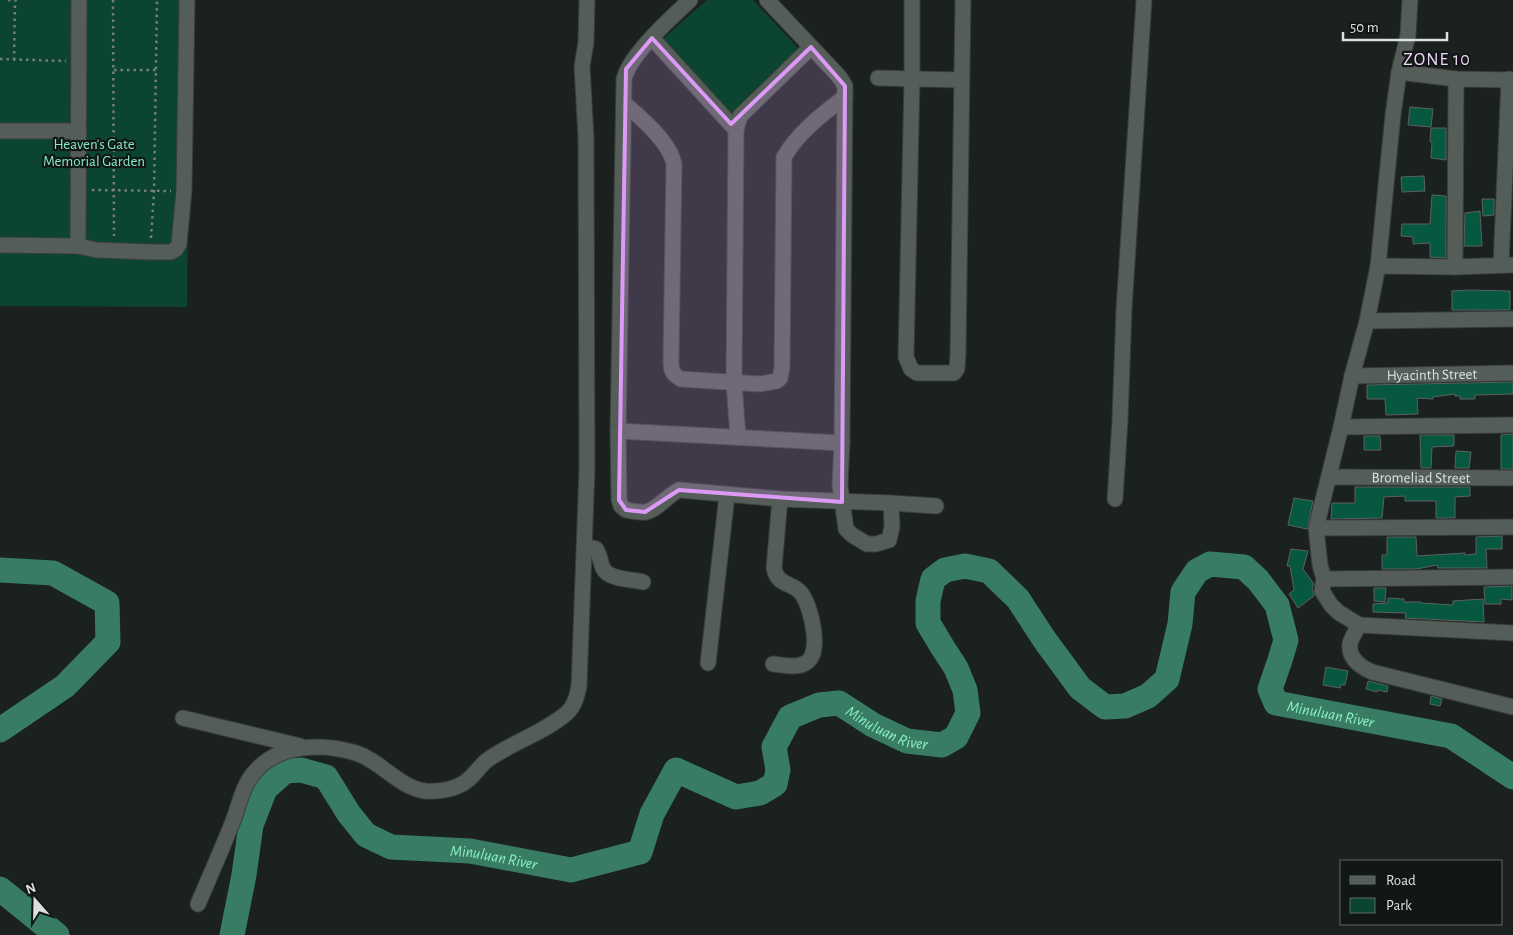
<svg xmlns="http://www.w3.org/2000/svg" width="1513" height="935" viewBox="0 0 1513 935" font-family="'Alegreya Sans',sans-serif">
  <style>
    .green { fill: #0c4432 }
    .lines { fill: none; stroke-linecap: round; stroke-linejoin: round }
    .river { stroke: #387d63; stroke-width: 25 }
    .building { fill: #075840; stroke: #5a625e }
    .minor-casing { stroke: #393e3c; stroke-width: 17 }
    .path { stroke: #787e7c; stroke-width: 2.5; stroke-dasharray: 2.5 4; stroke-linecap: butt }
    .minor { stroke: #555d59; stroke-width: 15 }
    .marked { fill: #dc99f5; fill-opacity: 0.2; stroke: #dc99f5; stroke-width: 4; stroke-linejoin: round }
    .labels { text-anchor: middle; stroke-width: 4.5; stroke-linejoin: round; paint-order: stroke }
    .park-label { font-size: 15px; fill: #84e9c1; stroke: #111715 }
    .street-label { font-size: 15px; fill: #dce1df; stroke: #111715 }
    .water-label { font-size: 16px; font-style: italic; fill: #8cf1c9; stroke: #111715 }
    .quarter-label { font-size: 18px; letter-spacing: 1px; fill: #f0d4fb; stroke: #111715 }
  </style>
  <rect width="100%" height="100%" fill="#1a211e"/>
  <g class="green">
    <path d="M0 0H190L187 307 0 306Z"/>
    <path d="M707 0H753L798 48 727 117 659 42Z"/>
  </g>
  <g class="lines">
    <g class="river">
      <path d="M0 570 53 573 107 603 108 642 65 686 0 730"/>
      <path d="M0 889 57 935"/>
      <path id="s1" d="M232 935 244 875 251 825 265 789 285 771 301 770 326 777 349 814 366 835 391 847 470 851 571 870 640 852 652 814 676 770 736 797 760 793 775 784 778 770 774 747 790 717 819 705 839 703 873 725 907 741 942 745 956 737 968 713 965 690 956 668 943 648 928 623V601L933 579 945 570 965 566 989 571 1018 599 1044 639 1080 688 1105 707 1125 706 1148 696 1167 679 1180 624 1183 592 1197 571 1210 564 1244 567 1258 580 1277 605 1286 640 1280 660 1270 689 1276 703 1451 736 1513 777"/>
    </g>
  </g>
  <g class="building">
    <path d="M1410 107 1433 109 1431 127 1408 125Z"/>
    <path d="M1431 128H1446V160L1431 158 1432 142H1430Z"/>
    <path d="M1424 176 1425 191 1402 192 1401 177Z"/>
    <path d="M1432 195 1446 196V258L1430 257V243L1413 244V237L1401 236 1402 224H1430Z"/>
    <path d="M1482 199H1494V215L1483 216Z"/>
    <path d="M1480 211 1482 246H1464L1465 213Z"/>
    <path d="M1470 290 1510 291V310H1452V291Z"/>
    <path d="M1513 382V394L1475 395V399H1460V396H1455V394L1433 397V399L1417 398 1418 414 1386 415 1385 399H1367V385Z"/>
    <path d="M1513 434V469H1501V435Z"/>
    <path d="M1420 435H1454V446L1432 447 1431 468H1421Z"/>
    <path d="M1364 436H1380L1381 450H1364Z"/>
    <path d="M1456 451 1471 452 1469 468H1455Z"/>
    <path d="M1355 487H1470V496L1455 497V518H1436V501H1405V496L1384 497 1382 518 1331 519 1332 503H1355Z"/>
    <path d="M1294 498 1313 501 1307 529 1288 525Z"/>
    <path d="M1502 536V549H1486L1487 568H1438L1437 565 1416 569H1382V555H1387V537H1416L1417 556 1465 553V555L1476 554V537Z"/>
    <path d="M1291 549 1308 551 1303 569 1314 584 1312 588 1314 596 1298 608 1289 594 1294 590 1290 566H1287Z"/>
    <path d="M1512 586V600L1501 599V604H1485L1484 587Z"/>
    <path d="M1374 588H1386L1385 602 1374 601Z"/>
    <path d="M1388 598 1404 599V602H1421V603L1453 605V601L1483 599 1484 622 1405 618 1406 613 1373 612V604L1388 603Z"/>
    <path d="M1326 667 1348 671 1345 685H1341L1340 688 1323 685Z"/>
    <path d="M1368 681 1388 686 1387 692 1378 690 1377 692 1366 689Z"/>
    <path d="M1431 696 1442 699 1440 706 1430 704Z"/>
  </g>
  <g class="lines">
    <g class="minor-casing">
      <g id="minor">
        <path d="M690 0C671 18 630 54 624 79L618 431 619 500 621 506 626 510C632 511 640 513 646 512 657 510 668 495 679 490L780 499 891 503 936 506"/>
        <path d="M767 0 835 72 841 79 845 86 842 443 840 485 846 529 852 535 867 544H876L889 540 892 527 891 503"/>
        <path d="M912 0V79L906 357 911 369 917 373H954L957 369 958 353 963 0"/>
        <path d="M1410 0 1408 35 1399 72 1393 115 1378 266 1367 321 1352 376 1341 427 1316 528 1320 565 1324 579 1322 591 1331 605 1338 612 1359 625C1356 631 1351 638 1350 644 1348 659 1361 667 1372 672L1513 707"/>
        <path d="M652 38 736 130"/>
        <path d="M1399 72 1456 79 1513 80"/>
        <path d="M878 78 961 80"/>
        <path d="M624 103C641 118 670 142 674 164L671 360C671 371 672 374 681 379L760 384 777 381 780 378 782 368 784 157C798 133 822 114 845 97"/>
        <path d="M0 131H79"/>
        <path d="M0 245 78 246 97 250 151 252H171L176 249 179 244 184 191 187 0"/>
        <path d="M78 246 79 0"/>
        <path d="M1501 265 1509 79"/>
        <path d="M1378 266 1455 267 1513 265"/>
        <path d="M1455 267 1456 79"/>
        <path d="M1367 321 1513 319"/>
        <path id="s2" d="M1352 376 1513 373"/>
        <path d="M1341 427 1513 425"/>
        <path d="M618 431 842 443"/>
        <path d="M738 437 734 382 736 130 740 116 811 47"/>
        <path id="s3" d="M1329 477 1513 478"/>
        <path d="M1115 499 1120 420 1124 309 1144 0"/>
        <path d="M1316 528 1513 527"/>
        <path d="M585 546 596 549C600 555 600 561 603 568 608 580 632 579 643 582"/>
        <path d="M1324 579 1513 577"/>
        <path d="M1359 625 1513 633"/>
        <path d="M708 663 727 495"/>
        <path d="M773 664C784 665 798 669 807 662 822 652 811 605 801 593 791 581 778 587 774 568L780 499"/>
        <path d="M183 718 300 746"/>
        <path d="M198 904C210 876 222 849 233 821 239 806 241 791 250 778 273 744 319 742 356 753 381 761 398 787 425 791 434 792 450 790 458 786 470 782 477 769 486 761 510 743 544 733 567 713 575 705 577 696 579 686L587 470 586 138 582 66 586 43 587 0"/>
      </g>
    </g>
    <g class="path">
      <path d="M8 0H18"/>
      <path d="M113 0 114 236"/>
      <path d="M0 59 66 61"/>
      <path d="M14 60 15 1"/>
      <path d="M114 70H156"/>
      <path d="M92 190 171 191"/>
      <path d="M151 238 154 192 157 0"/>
    </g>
    <use href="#minor" class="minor"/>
  </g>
  <path class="marked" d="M652 38 731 124 811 47 845 86 842 502 679 490 645 512 626 510 619 500 626 69Z"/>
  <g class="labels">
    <g class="park-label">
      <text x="94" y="149">Heaven's Gate<tspan x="94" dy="17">Memorial Garden</tspan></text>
    </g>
    <g class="street-label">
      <text dy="5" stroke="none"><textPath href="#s2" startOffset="80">Hyacinth Street</textPath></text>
      <text dy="5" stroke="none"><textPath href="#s3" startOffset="92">Bromeliad Street</textPath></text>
    </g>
    <g class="water-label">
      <text dy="6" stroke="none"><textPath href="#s1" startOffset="1875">Minuluan River</textPath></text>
      <text dy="6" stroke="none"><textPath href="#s1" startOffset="946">Minuluan River</textPath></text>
      <text dy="6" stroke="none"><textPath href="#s1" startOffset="421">Minuluan River</textPath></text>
    </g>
    <g class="quarter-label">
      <text x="1437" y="65">ZONE 10</text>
    </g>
  </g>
  <rect x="1340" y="860" width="162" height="65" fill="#111715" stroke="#626866"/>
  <rect x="1350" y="876" width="25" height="8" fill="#555d59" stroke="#626866"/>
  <text x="1386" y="885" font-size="15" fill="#dce1df">Road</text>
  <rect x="1350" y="898" width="25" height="15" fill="#0c4432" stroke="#626866"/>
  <text x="1386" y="910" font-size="15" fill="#dce1df">Park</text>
  <g transform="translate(35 900) rotate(340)" stroke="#111715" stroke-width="4" paint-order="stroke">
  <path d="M0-4L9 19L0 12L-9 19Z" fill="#dce1df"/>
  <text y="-8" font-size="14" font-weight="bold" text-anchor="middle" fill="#dce1df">N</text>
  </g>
  <path d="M1343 32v8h104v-8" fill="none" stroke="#dce1df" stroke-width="2.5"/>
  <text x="1350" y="32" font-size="15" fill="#dce1df" stroke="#111715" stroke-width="4" paint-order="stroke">50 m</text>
</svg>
